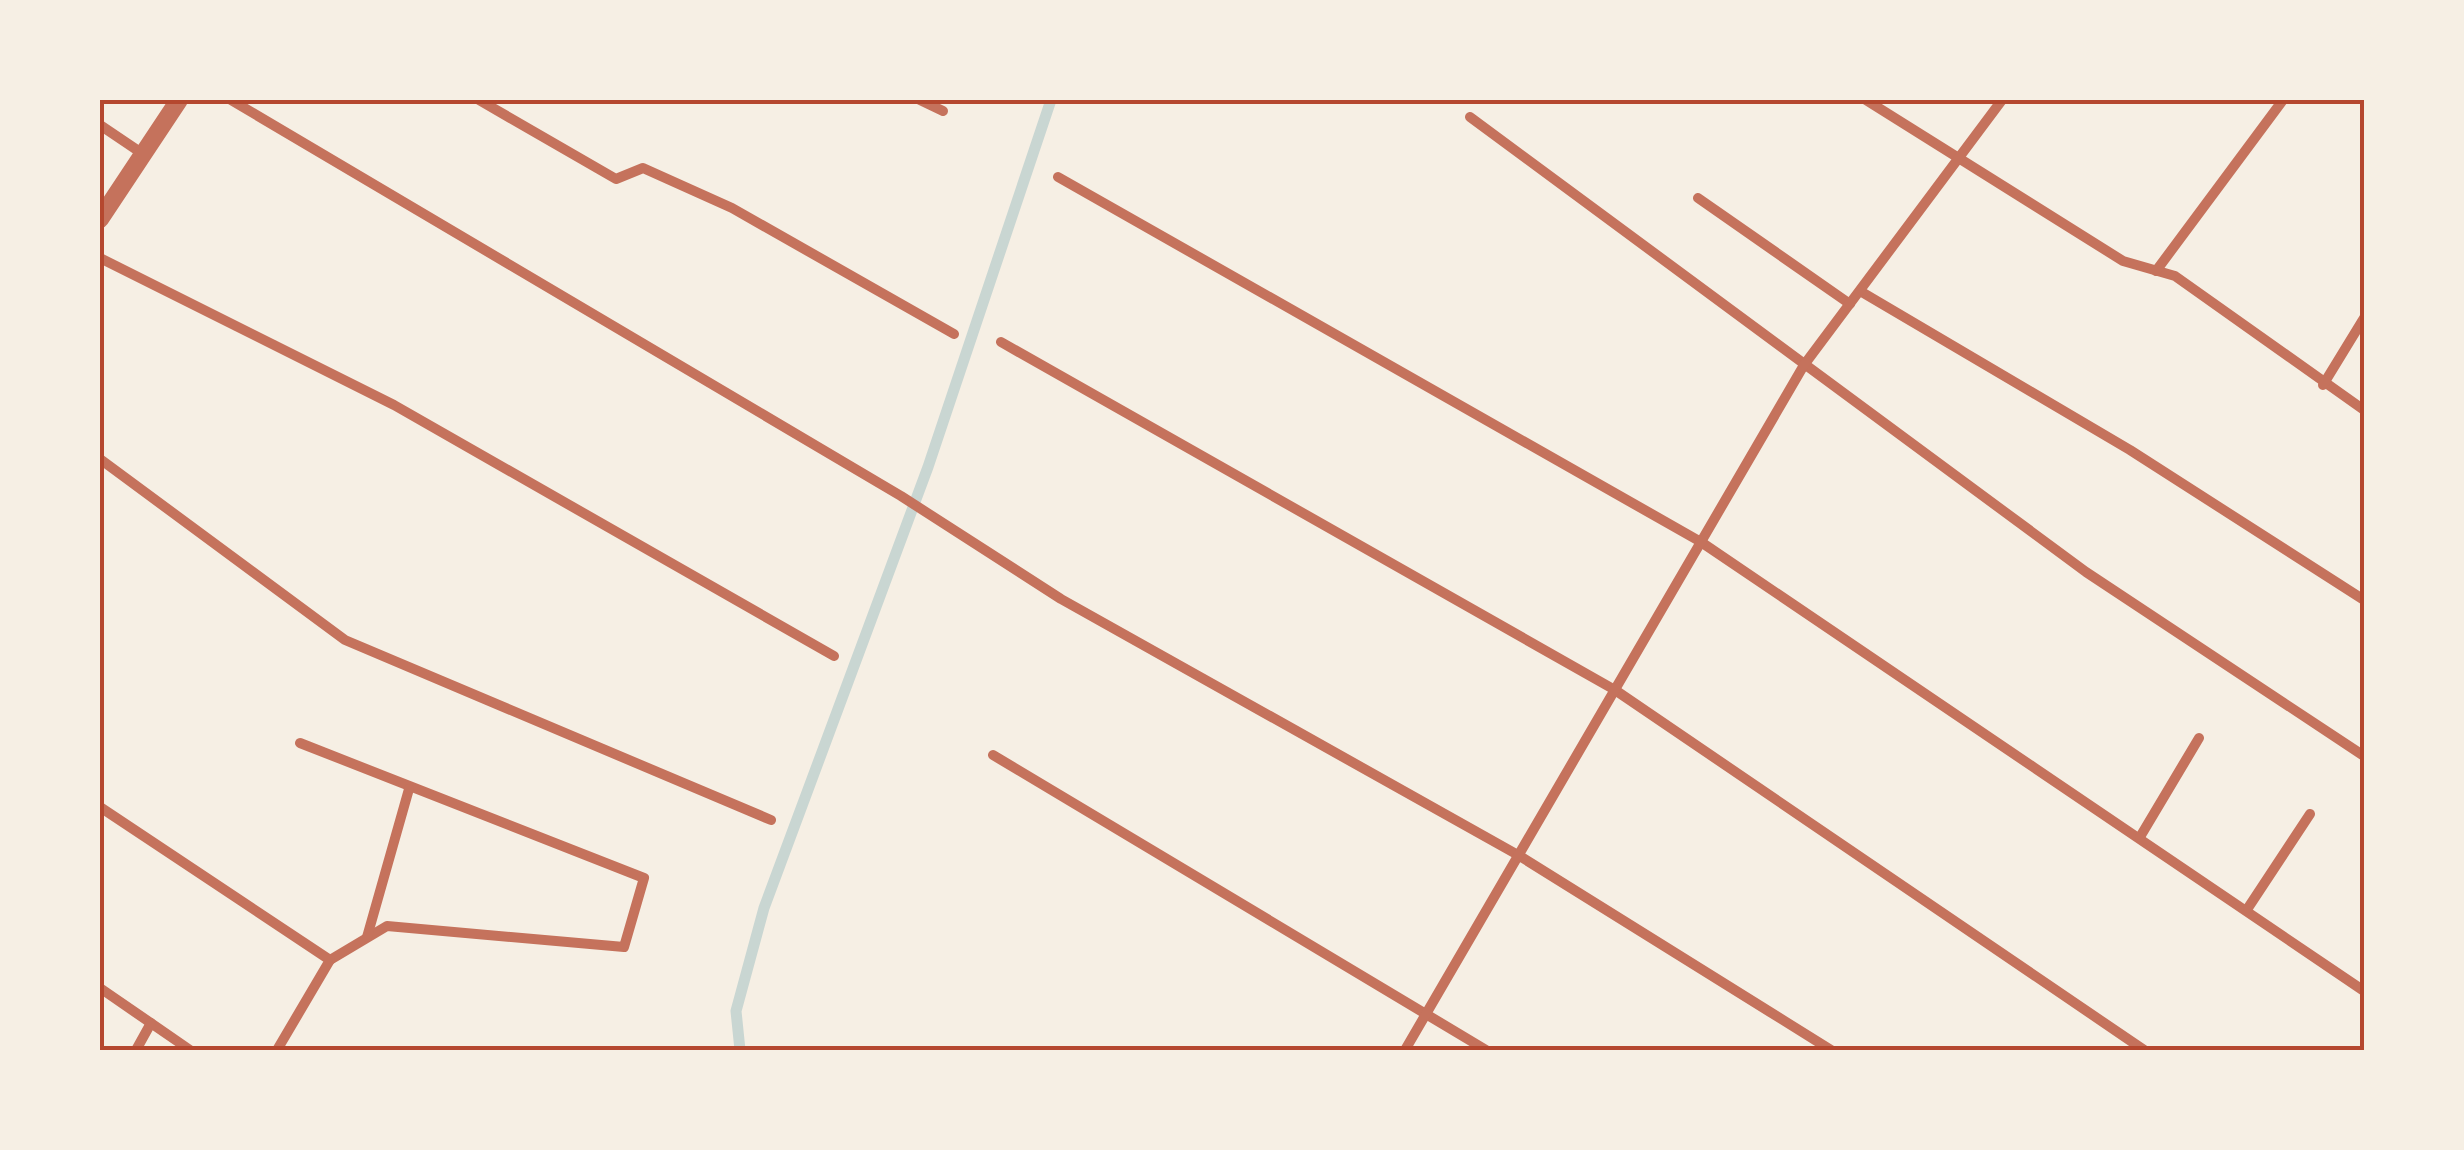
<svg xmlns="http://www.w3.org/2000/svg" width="2464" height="1150" viewBox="0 0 2464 1150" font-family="'Alegreya Sans',sans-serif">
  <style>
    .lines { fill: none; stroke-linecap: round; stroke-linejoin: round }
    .stream { stroke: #c9d6d2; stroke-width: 11 }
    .minor { stroke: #c5725c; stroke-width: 10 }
    .tertiary { stroke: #c5725c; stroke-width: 18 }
    .neatline { fill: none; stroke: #b5482f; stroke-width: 4 }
  </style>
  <rect width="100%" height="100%" fill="#f6efe4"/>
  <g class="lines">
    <path class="stream" d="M740 1050 736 1011 764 908 928 467 1051 100"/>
    <g class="minor">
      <path d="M231 100 901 496 1061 599 1518 855 1831 1050"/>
      <path d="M479 100 616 179 643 168 732 208 954 334"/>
      <path d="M920 100 943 111"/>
      <path d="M1866 100 2123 261 2175 276 2364 410"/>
      <path d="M1470 117 2086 572 2364 756"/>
      <path d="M100 125 143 154"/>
      <path d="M1058 177 1701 542 2364 991"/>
      <path d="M1698 198 1850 304"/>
      <path d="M100 258 394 405 834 656"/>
      <path d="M2156 271 2283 100"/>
      <path d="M1860 291 2130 450 2364 600"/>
      <path d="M1001 342 1615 690 2144 1050"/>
      <path d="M2323 385 2364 318"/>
      <path d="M100 459 345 640 771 820"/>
      <path d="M300 743 644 878 624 947 387 926 330 960"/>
      <path d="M993 755 1486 1050"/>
      <path d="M100 807 330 960 277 1050"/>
      <path d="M2140 837 2199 738"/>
      <path d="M2248 908 2310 814"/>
      <path d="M367 937 409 789"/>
      <path d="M100 988 190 1050"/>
      <path d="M136 1050 151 1023"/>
      <path d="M1405 1050 1804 365 2002 100"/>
    </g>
    <path class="tertiary" d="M100 219 179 100"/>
  </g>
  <rect width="2464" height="1150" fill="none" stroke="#f6efe4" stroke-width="205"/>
  <rect x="102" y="102" width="2260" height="946" class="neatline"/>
</svg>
